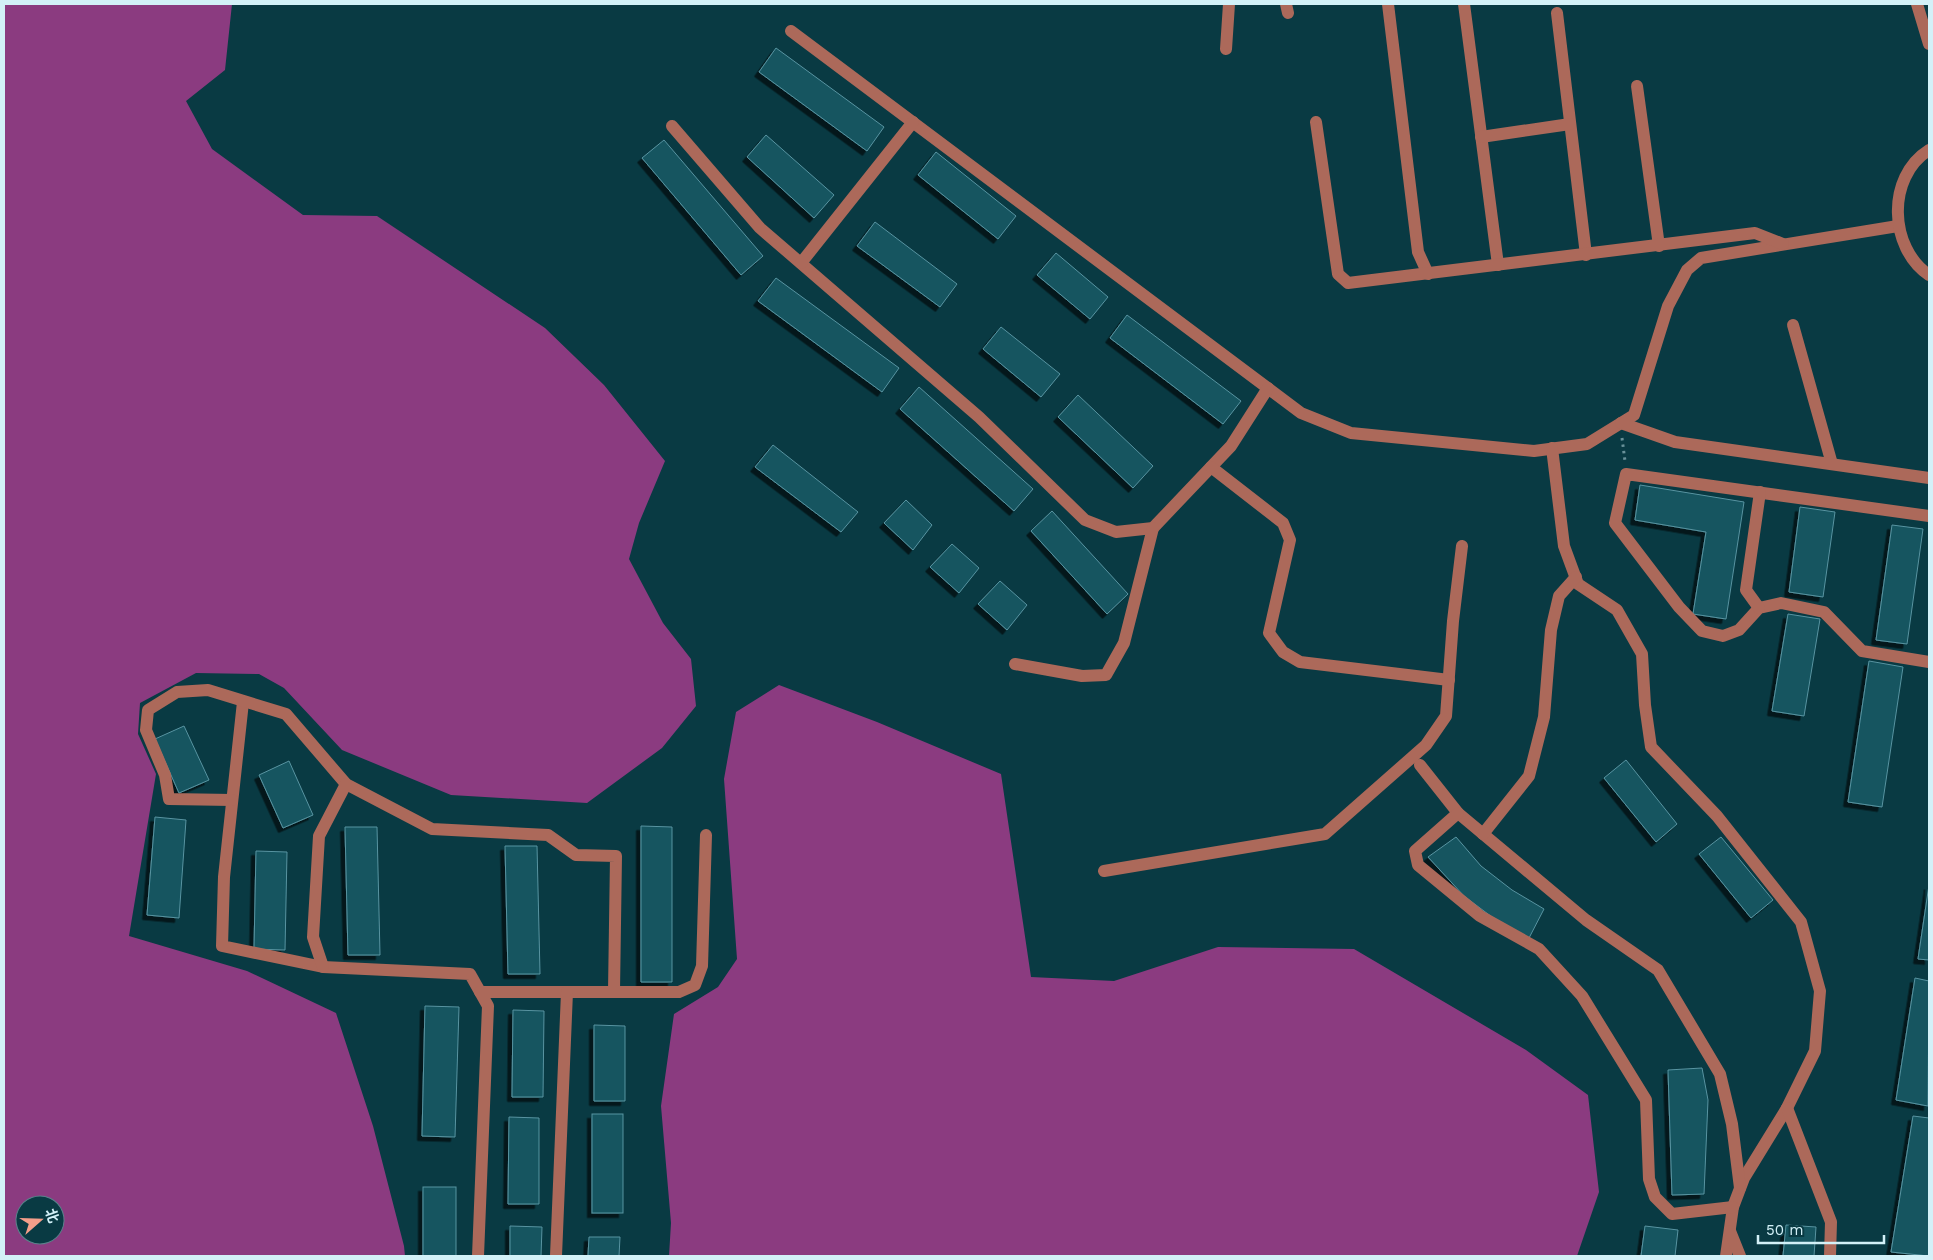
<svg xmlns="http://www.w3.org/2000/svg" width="1933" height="1260" viewBox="0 0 1933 1260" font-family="'Work Sans','Noto Sans SC',sans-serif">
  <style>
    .forest { fill: #8b3b80; fill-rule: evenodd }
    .building { fill: #135460; stroke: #5994a1; filter: url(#shadow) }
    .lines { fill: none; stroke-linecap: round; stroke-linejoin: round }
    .path { stroke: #699199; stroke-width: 3; stroke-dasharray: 2.5 4; stroke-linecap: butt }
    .minor { stroke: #ac695a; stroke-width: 12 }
  </style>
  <defs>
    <filter id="shadow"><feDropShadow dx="-4.5" dy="4.5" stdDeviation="0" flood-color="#0009"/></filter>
  </defs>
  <rect width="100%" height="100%" fill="#093a43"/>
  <g class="forest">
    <path d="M4 4H232L225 70 186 101 212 149 303 215 377 216 545 328 604 385 665 461 639 523 629 559 663 623 691 659 696 706 662 748 587 803 451 795 342 750 284 688 259 674 196 673 140 703 138 734 156 774 129 936 247 971 336 1013 373 1126 404 1246 405 1256H4ZM25 1205H55V1235H25Z"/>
    <path d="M779 685 877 722 1001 774 1031 977 1114 981 1218 947 1354 949 1526 1050 1588 1095 1599 1192 1577 1256H669L671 1223 661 1106 674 1014 718 987 737 959 724 779 736 712Z"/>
  </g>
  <g class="building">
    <path d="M776 48 884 127 867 151 759 72Z"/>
    <path d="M766 135 834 195 814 218 747 157Z"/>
    <path d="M664 140 763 256 741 275 642 158Z"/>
    <path d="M936 152 1016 216 998 239 918 175Z"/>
    <path d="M875 222 957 284 940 307 857 246Z"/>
    <path d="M1056 253 1108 297 1090 319 1037 275Z"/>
    <path d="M776 278 899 368 882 392 758 301Z"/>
    <path d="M1127 315 1241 401 1223 424 1110 338Z"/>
    <path d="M1001 327 1060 374 1041 397 983 349Z"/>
    <path d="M919 387 1033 489 1014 511 900 409Z"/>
    <path d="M1078 395 1153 466 1133 488 1058 417Z"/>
    <path d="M773 445 858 512 841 532 755 467Z"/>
    <path d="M1640 485 1744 502 1726 619 1693 614 1706 532 1635 520Z"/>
    <path d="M906 500 932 525 913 550 884 523Z"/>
    <path d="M1800 507 1835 512 1823 597 1789 592Z"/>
    <path d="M1052 511 1128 594 1107 614 1031 531Z"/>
    <path d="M1892 525 1923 529 1907 644 1876 640Z"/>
    <path d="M952 544 979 568 959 593 930 567Z"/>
    <path d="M1000 581 1027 605 1007 630 978 604Z"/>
    <path d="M1788 614 1820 619 1804 716 1772 711Z"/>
    <path d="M1869 661 1903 667 1882 807 1848 802Z"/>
    <path d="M184 726 209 780 179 793 155 739Z"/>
    <path d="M1626 760 1677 824 1656 842 1604 778Z"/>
    <path d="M289 761 313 815 283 828 259 775Z"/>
    <path d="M155 817 186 820 179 918 147 915Z"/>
    <path d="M641 826 672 827V982H641Z"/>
    <path d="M345 827H377L380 955H348Z"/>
    <path d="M1456 837 1481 866 1512 890 1544 909 1529 938 1492 917 1464 896 1428 857Z"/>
    <path d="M1721 837 1773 900 1751 918 1699 854Z"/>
    <path d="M505 846H537L540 974H508Z"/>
    <path d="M256 851 287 852 285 950 254 949Z"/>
    <path d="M1929 885V960L1918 959Z"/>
    <path d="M1915 978 1929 981 1928 1106 1896 1100Z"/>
    <path d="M425 1006 459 1007 455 1137 422 1136Z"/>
    <path d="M513 1010 544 1011 543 1097H512Z"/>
    <path d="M594 1025 625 1026V1101H594Z"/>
    <path d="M1702 1068 1708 1100 1704 1194 1672 1195 1668 1070Z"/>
    <rect x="592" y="1114" width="31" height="99"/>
    <path d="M1913 1116 1929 1118V1256L1891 1252Z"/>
    <path d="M509 1117 539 1118V1204H508Z"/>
    <rect x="423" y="1187" width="33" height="69"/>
    <path d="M1786 1225 1816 1227 1814 1256H1783Z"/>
    <path d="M510 1226 542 1227 541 1256H510Z"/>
    <path d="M1645 1226 1678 1230 1675 1256H1641Z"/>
    <path d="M589 1237H620L619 1256H588Z"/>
  </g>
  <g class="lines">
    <path class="path" d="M1622 438 1625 461"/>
    <g class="minor">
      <path d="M1286 4 1288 13"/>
      <path d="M1388 4 1418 252 1428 274"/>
      <path d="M1464 4 1498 265"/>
      <path d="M1917 4 1929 44"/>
      <path d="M1557 13 1586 255"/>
      <path d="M791 31 1301 413 1351 433 1534 451 1587 444 1634 415 1668 306 1687 270 1701 258 1898 226"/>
      <path d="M1226 49 1229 4"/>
      <path d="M1637 86 1659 246"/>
      <path d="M1316 122 1338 274 1348 283 1755 233 1783 244"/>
      <path d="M672 126 760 228 979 417 1085 520 1116 532 1153 528 1231 446 1268 388"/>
      <path d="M1481 137 1570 124"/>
      <path d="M1929 150C1886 177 1889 248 1929 275"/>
      <path d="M801 263 913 122"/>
      <path d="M1793 325 1832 464"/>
      <path d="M1621 423 1675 442 1929 478"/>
      <path d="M1552 448 1564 546 1578 584 1617 610 1642 654 1645 705 1651 747 1717 816 1801 922 1820 991 1815 1051 1787 1108 1744 1178 1733 1207 1726 1256"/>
      <path d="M1211 467 1283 523 1290 540 1269 633 1283 652 1300 662 1449 680"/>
      <path d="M1929 516 1626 474 1615 523 1679 607 1702 631 1723 636 1739 630 1759 608 1781 603 1824 612 1862 651 1929 662"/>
      <path d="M1759 608 1746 590 1760 492"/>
      <path d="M1015 664 1082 676 1106 675 1124 643 1153 528"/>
      <path d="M243 702 224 877 222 946 323 967 470 974 488 1006 478 1256"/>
      <path d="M1420 765 1458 813 1586 920 1658 970 1720 1074 1732 1124 1740 1188"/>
      <path d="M232 800 169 799 165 775 146 730 148 710 177 692 208 690 286 714 346 784 432 829 548 835 576 855 616 856 614 991"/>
      <path d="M1458 813 1415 851 1418 865 1480 916 1539 949 1582 996 1646 1100 1649 1179 1655 1197 1672 1214 1733 1207"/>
      <path d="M1483 834 1529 776 1544 717 1551 630 1559 596 1576 577"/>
      <path d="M1104 871 1325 834 1426 745 1446 716 1453 621 1462 546"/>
      <path d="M323 967 313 937 319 836 346 784"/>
      <path d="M480 992H679L695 985 702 966 706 835"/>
      <path d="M1787 1108 1831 1222 1830 1256"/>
      <path d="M1730 1231 1740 1256"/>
      <path d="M556 1256 567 992"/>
    </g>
  </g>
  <rect width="1933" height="1260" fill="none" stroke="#d3f1f8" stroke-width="10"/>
  <g transform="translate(40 1220) rotate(70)"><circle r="24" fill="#093a43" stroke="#5a838b"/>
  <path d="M0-4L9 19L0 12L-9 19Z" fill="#f49e8a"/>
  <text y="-8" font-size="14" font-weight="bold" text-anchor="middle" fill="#d3f1f8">北</text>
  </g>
  <path d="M1758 1235v8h126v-8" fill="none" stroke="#d3f1f8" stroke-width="2.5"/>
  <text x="1766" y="1235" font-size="15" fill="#d3f1f8" stroke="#093a43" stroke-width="4" paint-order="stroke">50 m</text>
</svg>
